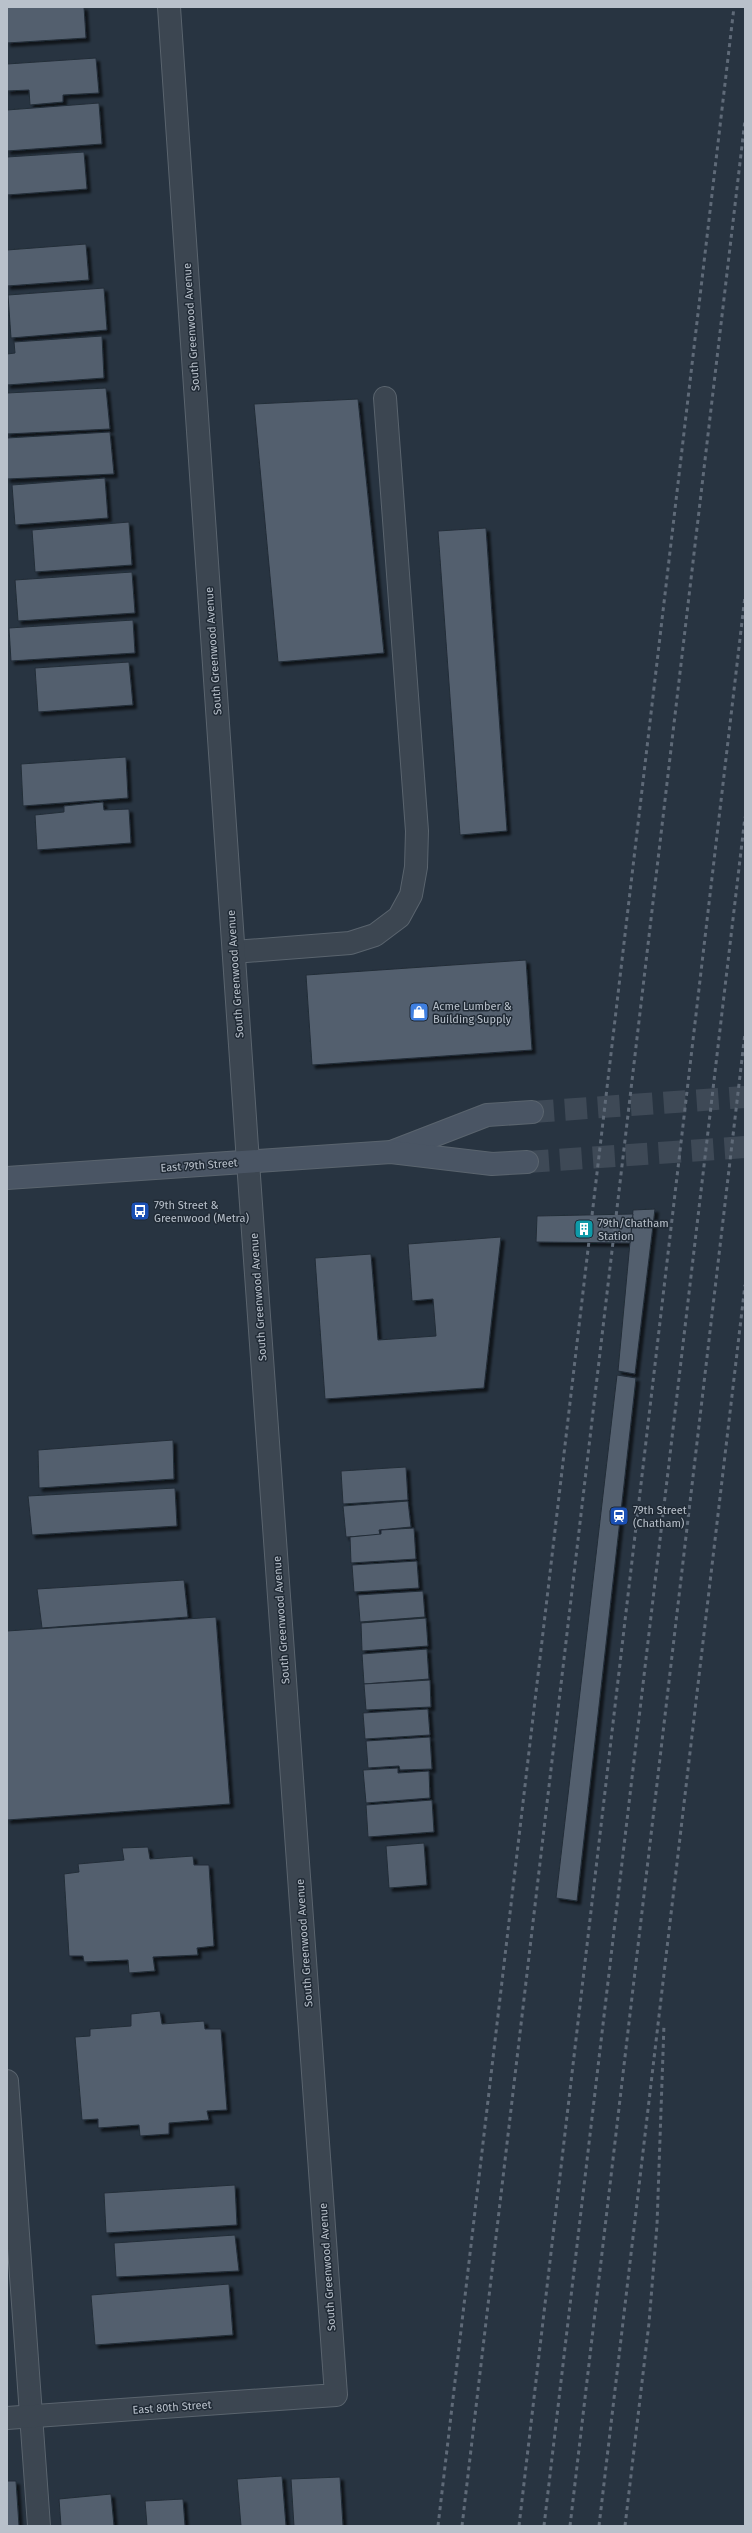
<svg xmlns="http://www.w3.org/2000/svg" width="752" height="2533" viewBox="0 0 752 2533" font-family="'Fira Sans',sans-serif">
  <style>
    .building { fill: #535f6e; stroke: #232d38; filter: url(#shadow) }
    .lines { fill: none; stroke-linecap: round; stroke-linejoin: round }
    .secondary-tunnel { stroke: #3e4956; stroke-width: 22; stroke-dasharray: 22 11; stroke-linecap: butt }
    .service-casing { stroke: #5a646e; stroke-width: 24 }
    .minor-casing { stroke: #5a646e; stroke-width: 24 }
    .tertiary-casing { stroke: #5a646e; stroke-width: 24 }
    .secondary-casing { stroke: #5a646e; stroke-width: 24 }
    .service { stroke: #3c4651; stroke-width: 22 }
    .minor { stroke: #3c4651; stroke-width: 22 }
    .tertiary { stroke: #3c4651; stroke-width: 22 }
    .secondary { stroke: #4a5564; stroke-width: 22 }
    .rail { stroke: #5f6a78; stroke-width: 3; stroke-dasharray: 4 4; stroke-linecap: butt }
    .labels { text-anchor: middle; stroke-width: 3; stroke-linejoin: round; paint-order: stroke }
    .street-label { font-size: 11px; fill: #b9c1cb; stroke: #212b36 }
    .poi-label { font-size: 11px; fill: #b9c1cb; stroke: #212b36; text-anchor: start }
  </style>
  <defs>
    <filter id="shadow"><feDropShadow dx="3.5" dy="3.5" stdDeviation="1" flood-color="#0009"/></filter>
  </defs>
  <rect width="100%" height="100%" fill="#283441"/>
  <g class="building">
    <path d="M7 7H84L86 38 7 43Z"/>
    <path d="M96 58 99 93 63 95V102L30 105 29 90 7 91V64Z"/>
    <path d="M99 103 102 144 7 151V110Z"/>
    <path d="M84 152 87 189 7 195V157Z"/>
    <path d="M86 244 89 280 7 286V250Z"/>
    <path d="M104 288 107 330 11 338 8 295Z"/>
    <path d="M102 336 104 378 7 385V354L15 353 14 342Z"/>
    <path d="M106 388 110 429 7 434V393Z"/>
    <path d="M358 399 384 653 278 662 254 404Z"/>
    <path d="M110 432 114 474 7 479V438Z"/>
    <path d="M105 478 108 518 15 525 12 485Z"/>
    <path d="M129 522 132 565 35 572 32 530Z"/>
    <path d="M486 528 507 831 460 835 438 531Z"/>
    <path d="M132 572 135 613 18 621 15 580Z"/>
    <path d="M133 620 135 653 11 661 9 628Z"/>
    <path d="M129 662 133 705 38 712 35 668Z"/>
    <path d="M126 757 128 798 23 806 21 764Z"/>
    <path d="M103 802 104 810 129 809 131 843 37 850 35 815 64 812V806Z"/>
    <path d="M526 960 532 1050 312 1065 306 975Z"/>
    <path d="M655 1209 635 1374 618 1371 633 1210Z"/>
    <path d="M633 1214 630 1243 536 1242 537 1216Z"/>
    <path d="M501 1237 484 1388 325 1399 315 1258 371 1254 378 1340 436 1336 433 1299 412 1301 408 1244Z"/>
    <path d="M617 1375 636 1378 577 1901 556 1898Z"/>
    <path d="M173 1440 174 1479 39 1488 38 1450Z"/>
    <path d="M406 1467 408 1500 343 1504 341 1471Z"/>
    <path d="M175 1488 177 1526 32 1535 28 1496Z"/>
    <path d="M408 1501 411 1527 379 1530 380 1535 346 1537 343 1506Z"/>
    <path d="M414 1528 416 1559 351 1563 350 1537 381 1534V1530Z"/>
    <path d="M417 1561 419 1588 354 1592 352 1565Z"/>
    <path d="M184 1580 188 1617 42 1628 37 1589Z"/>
    <path d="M423 1591 425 1617 360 1622 358 1595Z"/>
    <path d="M216 1617 230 1804 7 1820V1631Z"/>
    <path d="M426 1618 428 1646 362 1651 361 1623Z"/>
    <path d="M427 1649 429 1679 364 1684 362 1654Z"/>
    <path d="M430 1680 431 1707 366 1710 364 1684Z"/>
    <path d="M428 1709 430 1735 365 1739 363 1713Z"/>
    <path d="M430 1737 432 1769 400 1770 399 1766 368 1768 366 1741Z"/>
    <path d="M398 1768V1773L429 1771 430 1798 366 1803 363 1770Z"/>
    <path d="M432 1800 434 1832 368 1837 366 1805Z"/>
    <path d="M424 1843 427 1885 389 1888 386 1846Z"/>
    <path d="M148 1847 150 1859 193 1856 194 1865H209L214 1946 197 1948 198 1955 153 1957 155 1971 129 1973 128 1960 84 1962 83 1956H69L64 1874 79 1872 78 1864 124 1860 122 1848Z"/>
    <path d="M160 2011 162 2024 204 2021 205 2029H221L227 2110 207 2111 209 2120 169 2123V2134L140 2136 139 2125 98 2128V2119L82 2120 75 2037 90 2036V2029L131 2026V2014Z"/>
    <path d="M235 2185 237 2225 106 2233 104 2193Z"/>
    <path d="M235 2235 239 2271 116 2277 114 2243Z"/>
    <path d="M229 2284 233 2335 95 2345 91 2295Z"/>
    <path d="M282 2476 286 2526H241L237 2479Z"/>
    <path d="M340 2477 343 2526H294L291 2479Z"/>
    <path d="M7 2481H16L19 2526H7Z"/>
    <path d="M111 2494 114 2526H61L59 2499Z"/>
    <path d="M183 2499 185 2526H147L145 2501Z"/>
  </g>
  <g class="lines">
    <g class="secondary-tunnel">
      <path d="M532 1112 745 1097"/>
      <path d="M527 1162 745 1147"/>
    </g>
    <g class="service-casing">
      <g id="service">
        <path d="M234 952 350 943 375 935 399 917 411 895 416 867 417 831 385 398"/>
        <path d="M7 2081 39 2526"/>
      </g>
    </g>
    <g class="minor-casing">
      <path id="minor" d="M7 2418 336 2395 248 1162"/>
    </g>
    <g class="tertiary-casing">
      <path id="tertiary" d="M169 7 248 1162"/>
    </g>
    <g class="secondary-casing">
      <g id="secondary">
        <path d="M394 1151 487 1115 532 1112"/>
        <path d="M7 1178 391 1152 492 1164 527 1162"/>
      </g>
    </g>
    <use href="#service" class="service"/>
    <use href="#minor" class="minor"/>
    <use href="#tertiary" class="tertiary"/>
    <use href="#secondary" class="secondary"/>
    <g class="rail">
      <path d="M438 2526 734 7"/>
      <path d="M462 2526 745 120"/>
      <path d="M519 2526 745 596"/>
      <path d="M544 2526 745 817"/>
      <path d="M570 2526 745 1033"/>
      <path d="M599 2526 745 1285"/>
      <path d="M625 2526 649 2323 657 2225 664 2024"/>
    </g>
  </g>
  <defs>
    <g id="shop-square" transform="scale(1)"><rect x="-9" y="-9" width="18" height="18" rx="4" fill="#3f7fe0" stroke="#212b36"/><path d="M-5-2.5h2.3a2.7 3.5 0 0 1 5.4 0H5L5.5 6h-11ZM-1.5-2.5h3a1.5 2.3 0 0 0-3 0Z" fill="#fff"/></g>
    <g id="bus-square" transform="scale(1)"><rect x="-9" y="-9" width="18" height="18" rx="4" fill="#1a4fb4" stroke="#212b36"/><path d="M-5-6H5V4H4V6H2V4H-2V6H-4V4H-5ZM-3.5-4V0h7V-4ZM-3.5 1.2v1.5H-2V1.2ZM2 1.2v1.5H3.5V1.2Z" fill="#fff"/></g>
    <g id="building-square" transform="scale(1)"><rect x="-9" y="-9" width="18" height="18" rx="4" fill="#0f9aa8" stroke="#212b36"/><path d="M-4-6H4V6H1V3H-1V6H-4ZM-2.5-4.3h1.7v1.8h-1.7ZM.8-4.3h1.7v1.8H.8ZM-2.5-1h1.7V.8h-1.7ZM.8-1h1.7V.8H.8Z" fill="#fff"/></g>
    <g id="station-square" transform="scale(1)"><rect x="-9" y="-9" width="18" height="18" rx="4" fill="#1a4fb4" stroke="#212b36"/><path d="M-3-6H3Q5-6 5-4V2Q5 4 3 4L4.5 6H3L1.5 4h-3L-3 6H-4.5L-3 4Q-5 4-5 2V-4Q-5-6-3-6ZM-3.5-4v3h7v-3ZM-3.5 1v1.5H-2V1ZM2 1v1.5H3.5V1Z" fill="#fff"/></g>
  </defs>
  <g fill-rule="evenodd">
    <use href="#shop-square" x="419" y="1012"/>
    <use href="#bus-square" x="140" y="1211"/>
    <use href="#building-square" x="584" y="1229"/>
    <use href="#station-square" x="619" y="1516"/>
  </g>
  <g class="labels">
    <g class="street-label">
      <text transform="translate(191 327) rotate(-94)" y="4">South Greenwood Avenue</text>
      <text transform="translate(213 651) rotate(-94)" y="4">South Greenwood Avenue</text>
      <text transform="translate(235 974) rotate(-94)" y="4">South Greenwood Avenue</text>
      <text transform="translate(199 1165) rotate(-4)" y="4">East 79th Street</text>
      <text transform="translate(258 1297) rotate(-94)" y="4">South Greenwood Avenue</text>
      <text transform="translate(281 1620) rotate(-94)" y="4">South Greenwood Avenue</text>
      <text transform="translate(304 1943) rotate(-94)" y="4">South Greenwood Avenue</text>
      <text transform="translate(327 2267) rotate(-94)" y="4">South Greenwood Avenue</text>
      <text transform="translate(172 2407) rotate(-4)" y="4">East 80th Street</text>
    </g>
    <g class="poi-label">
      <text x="433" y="1010">Acme Lumber &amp;<tspan x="433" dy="13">Building Supply</tspan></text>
      <text x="154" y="1209">79th Street &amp;<tspan x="154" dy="13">Greenwood (Metra)</tspan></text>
      <text x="598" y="1227">79th/Chatham<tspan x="598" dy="13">Station</tspan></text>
      <text x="633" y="1514">79th Street<tspan x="633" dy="13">(Chatham)</tspan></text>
    </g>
  </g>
  <rect width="752" height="2533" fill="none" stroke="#b9c1cb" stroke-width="16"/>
</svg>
